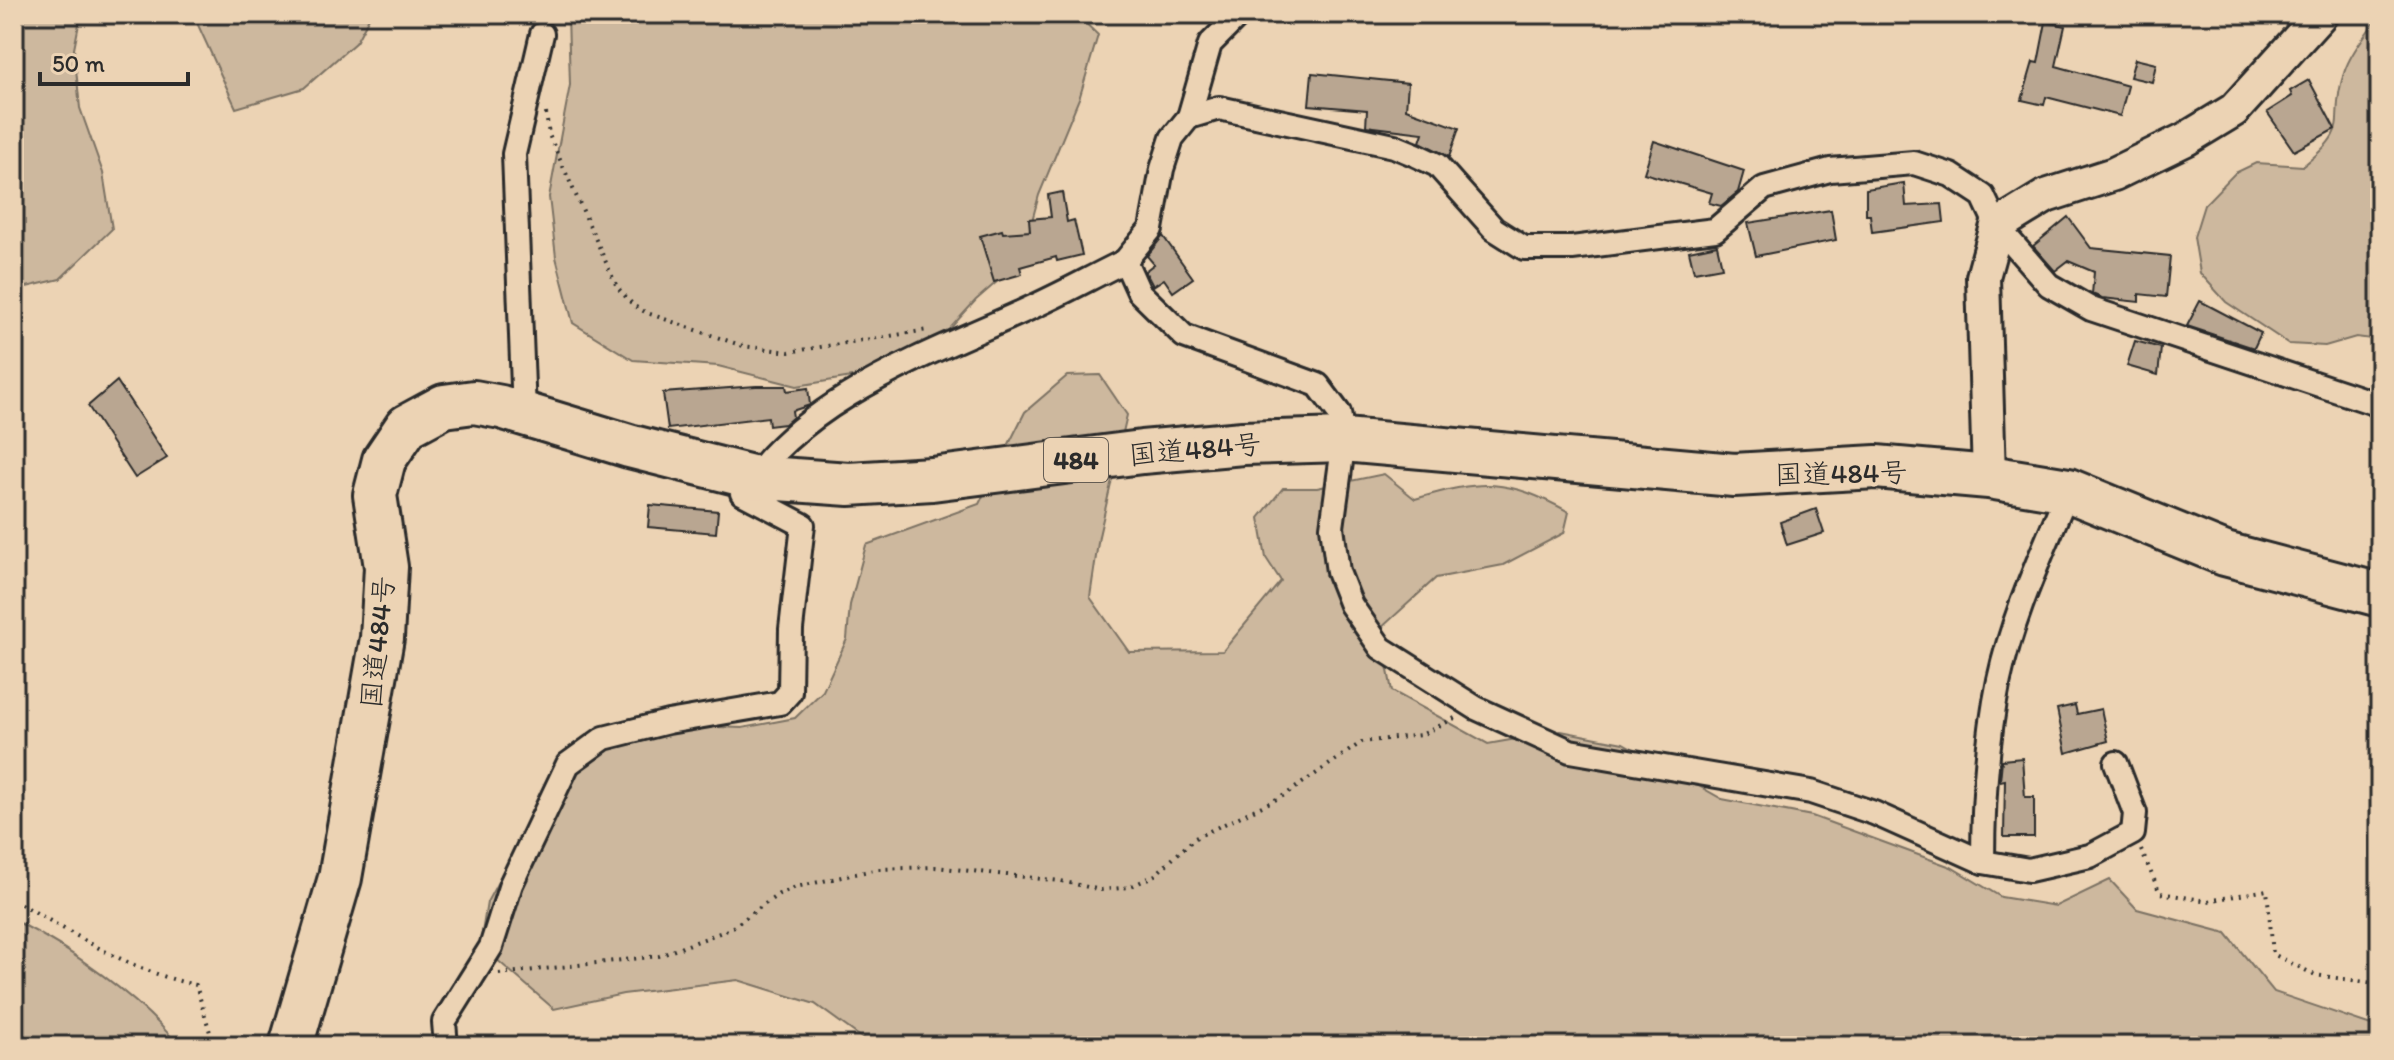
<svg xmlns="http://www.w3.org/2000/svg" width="2394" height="1060" viewBox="0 0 2394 1060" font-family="Itim,'Klee One',sans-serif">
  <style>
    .green { fill: #cdb89e; stroke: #7c7264; stroke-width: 2 }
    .building { fill: #b9a691; stroke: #2b2b2b; stroke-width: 2 }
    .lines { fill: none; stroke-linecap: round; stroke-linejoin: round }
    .street-casing { stroke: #2b2b2b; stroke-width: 28 }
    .secondary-casing { stroke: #2b2b2b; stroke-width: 38 }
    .highway-casing { stroke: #2b2b2b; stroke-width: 48 }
    .path { stroke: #2b2b2b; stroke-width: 4; stroke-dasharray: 2 6; stroke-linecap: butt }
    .street { stroke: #ecd3b4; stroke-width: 22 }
    .secondary { stroke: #ecd3b4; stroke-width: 32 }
    .highway { stroke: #ecd3b4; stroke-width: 42 }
    .labels { text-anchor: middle; stroke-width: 8; stroke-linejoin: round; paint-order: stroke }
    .shield { fill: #ecd3b4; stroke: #655d54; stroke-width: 2 }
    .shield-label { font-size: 26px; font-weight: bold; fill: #2b2b2b }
    .street-label { font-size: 28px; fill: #2b2b2b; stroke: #ecd3b4 }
  </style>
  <rect width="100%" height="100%" fill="#ecd3b4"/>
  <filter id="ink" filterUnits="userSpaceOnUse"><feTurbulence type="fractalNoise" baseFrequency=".0125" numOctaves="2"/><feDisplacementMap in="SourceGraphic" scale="16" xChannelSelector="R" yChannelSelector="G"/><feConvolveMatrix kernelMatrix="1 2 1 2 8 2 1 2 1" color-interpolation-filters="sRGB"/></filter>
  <g filter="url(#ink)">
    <g class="green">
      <path d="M14 14H81L74 49 80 108 103 173 112 229 60 279 14 290Z"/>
      <path d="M193 14H371L356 42 304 88 236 108Z"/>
      <path d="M568 14H1076L1098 35 1080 96 1039 195 1021 261 976 300 935 345 876 373 797 386 718 366 633 360 573 323 556 257 549 197 570 85Z"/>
      <path d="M2380 14V340L2356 337 2325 346 2289 344 2226 302 2200 273 2194 237 2204 205 2235 173 2256 163 2303 166C2355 125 2327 124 2344 73 2350 53 2368 32 2380 14Z"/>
      <path d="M1100 375 1127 415 1099 536 1090 597 1129 652 1223 651 1281 581 1266 558 1259 518 1283 488H1317L1384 474 1415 499C1483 479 1506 478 1569 512L1564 533 1503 565 1436 578 1380 629 1392 691 1488 744 1561 731 1623 743 1722 799 1812 816 1951 867 2001 897 2056 906 2110 880 2137 909 2226 933 2274 992 2380 1028V1046H873L815 1004 738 980 623 994 554 1009 480 945 487 902 519 843 573 758 667 725 742 728 795 718 823 691 847 639 850 605 866 545 979 504 1025 412 1067 376Z"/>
      <path d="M14 920C70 948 139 997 179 1046H14Z"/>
    </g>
    <g class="building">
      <path d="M2046 22 2065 26 2056 66 2128 86 2120 116 2046 97 2044 105 2022 100 2033 62 2038 63Z"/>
      <path d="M2135 59 2156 64 2152 82 2130 77Z"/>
      <path d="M1312 73 1408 83 1406 109 1459 128 1449 157 1420 142 1423 133 1366 126 1367 110 1309 105Z"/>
      <path d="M2309 80 2335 129 2294 151 2267 112 2292 96 2290 91Z"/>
      <path d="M1654 141 1744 171 1738 192 1721 206 1709 203 1712 193 1644 173Z"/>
      <path d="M1904 183 1906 206 1942 204 1944 222 1872 232 1870 215H1866V189Z"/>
      <path d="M1062 192 1067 222 1074 220 1082 255 1057 261 1056 257 1020 267 1022 274 994 282 980 236 1002 230 1003 233 1030 231 1029 219 1051 217 1048 195Z"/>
      <path d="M1831 210 1836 240 1756 256 1748 223Z"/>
      <path d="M2068 217 2091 248 2170 256 2166 297 2139 294V302L2102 298 2092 294 2094 272 2068 261 2055 271 2033 246Z"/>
      <path d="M1163 236 1193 278 1173 292 1164 279 1153 286 1145 271 1154 264 1147 256Z"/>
      <path d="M1717 245 1722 267 1694 272 1689 251Z"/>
      <path d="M2200 301 2261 333 2254 348 2187 326Z"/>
      <path d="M2135 341 2161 348 2158 375 2127 366Z"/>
      <path d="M117 381 167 458 135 478 88 406Z"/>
      <path d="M756 386H786L787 391 808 388 810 405 792 411 793 417 785 424 769 426 768 417 668 429 663 393Z"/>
      <path d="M650 505 718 511 716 533 648 527Z"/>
      <path d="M1816 509 1824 533 1787 545 1780 522Z"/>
      <path d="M2075 705 2077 714 2101 709 2108 741 2066 753 2057 709Z"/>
      <path d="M2022 758 2025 797H2034V837H2004L2005 780 2000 781 2002 760Z"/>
    </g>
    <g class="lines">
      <g class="street-casing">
        <g id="street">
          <path d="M1189 117 1210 44 1240 14"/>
          <path d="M1125 261 1139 292 1184 336 1318 385 1339 413 1344 440 1332 527 1338 572 1351 605 1381 648 1476 708 1570 751 1811 792 1874 813 1983 862C1983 802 1987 739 1999 680 2013 614 2043 552 2068 490"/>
          <path d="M524 413 514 154 542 34"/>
          <path d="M1983 862 2029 870 2090 856 2133 833 2135 813 2116 763"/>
          <path d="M446 1046 444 1022 491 947 511 884 568 764 604 738 668 722 780 703 790 692 791 629 803 525 742 493C803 398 927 355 1026 310 1060 295 1092 277 1125 261L1151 229 1162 169 1172 138 1189 117 1219 108 1394 146 1416 155 1437 165 1494 229 1524 248H1572L1715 230 1764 188 1830 170 1914 163 1951 175 1983 196 1997 226 2049 285 2091 309 2380 405"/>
        </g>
      </g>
      <g class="secondary-casing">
        <path id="secondary" d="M1989 477 1983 277 1997 226 2046 196 2114 174 2186 139 2234 110 2321 14"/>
      </g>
      <g class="highway-casing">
        <path id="highway" d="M291 1046 340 878 382 638 386 567 375 495 384 460 407 426 444 406 474 402 501 407 629 446 752 477 849 484 932 479 1142 452 1243 443 1344 440 1734 475 1876 467 1989 477 2068 490 2225 554 2380 595"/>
      </g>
      <g class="path">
        <path d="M546 113 549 135 617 287 634 306 647 313 743 346 789 352 928 330"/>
        <path d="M2141 850 2160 893 2208 901 2267 890 2273 954 2315 975 2380 984"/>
        <path d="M14 900C73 933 129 971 196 985L214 1046"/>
        <path d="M499 974 659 956 730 929 779 894 796 887 878 869 935 867 1061 881 1101 890 1130 887 1155 875 1195 838 1285 795 1362 742 1421 735 1455 718"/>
      </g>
      <use href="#street" class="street"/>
      <use href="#secondary" class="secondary"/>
      <use href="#highway" class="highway"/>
    </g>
  </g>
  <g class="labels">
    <rect class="shield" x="1044" y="438" width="64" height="44" rx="6"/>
    <g class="shield-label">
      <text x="1076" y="469">484</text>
    </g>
    <g class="street-label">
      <text transform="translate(1195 449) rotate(-5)" y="10">国道484号</text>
      <text transform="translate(1841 473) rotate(-1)" y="10">国道484号</text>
      <text transform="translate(377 642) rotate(-84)" y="10">国道484号</text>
    </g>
  </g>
  <rect width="2394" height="1060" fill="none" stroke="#ecd3b4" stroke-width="48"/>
  <rect x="24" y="24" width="2346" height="1012" fill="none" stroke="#2b2b2b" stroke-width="3" filter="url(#ink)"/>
  <path d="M40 72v12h148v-12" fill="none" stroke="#2b2b2b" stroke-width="4"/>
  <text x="52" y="72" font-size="24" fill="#2b2b2b" stroke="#ecd3b4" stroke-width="6" paint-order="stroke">50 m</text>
</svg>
